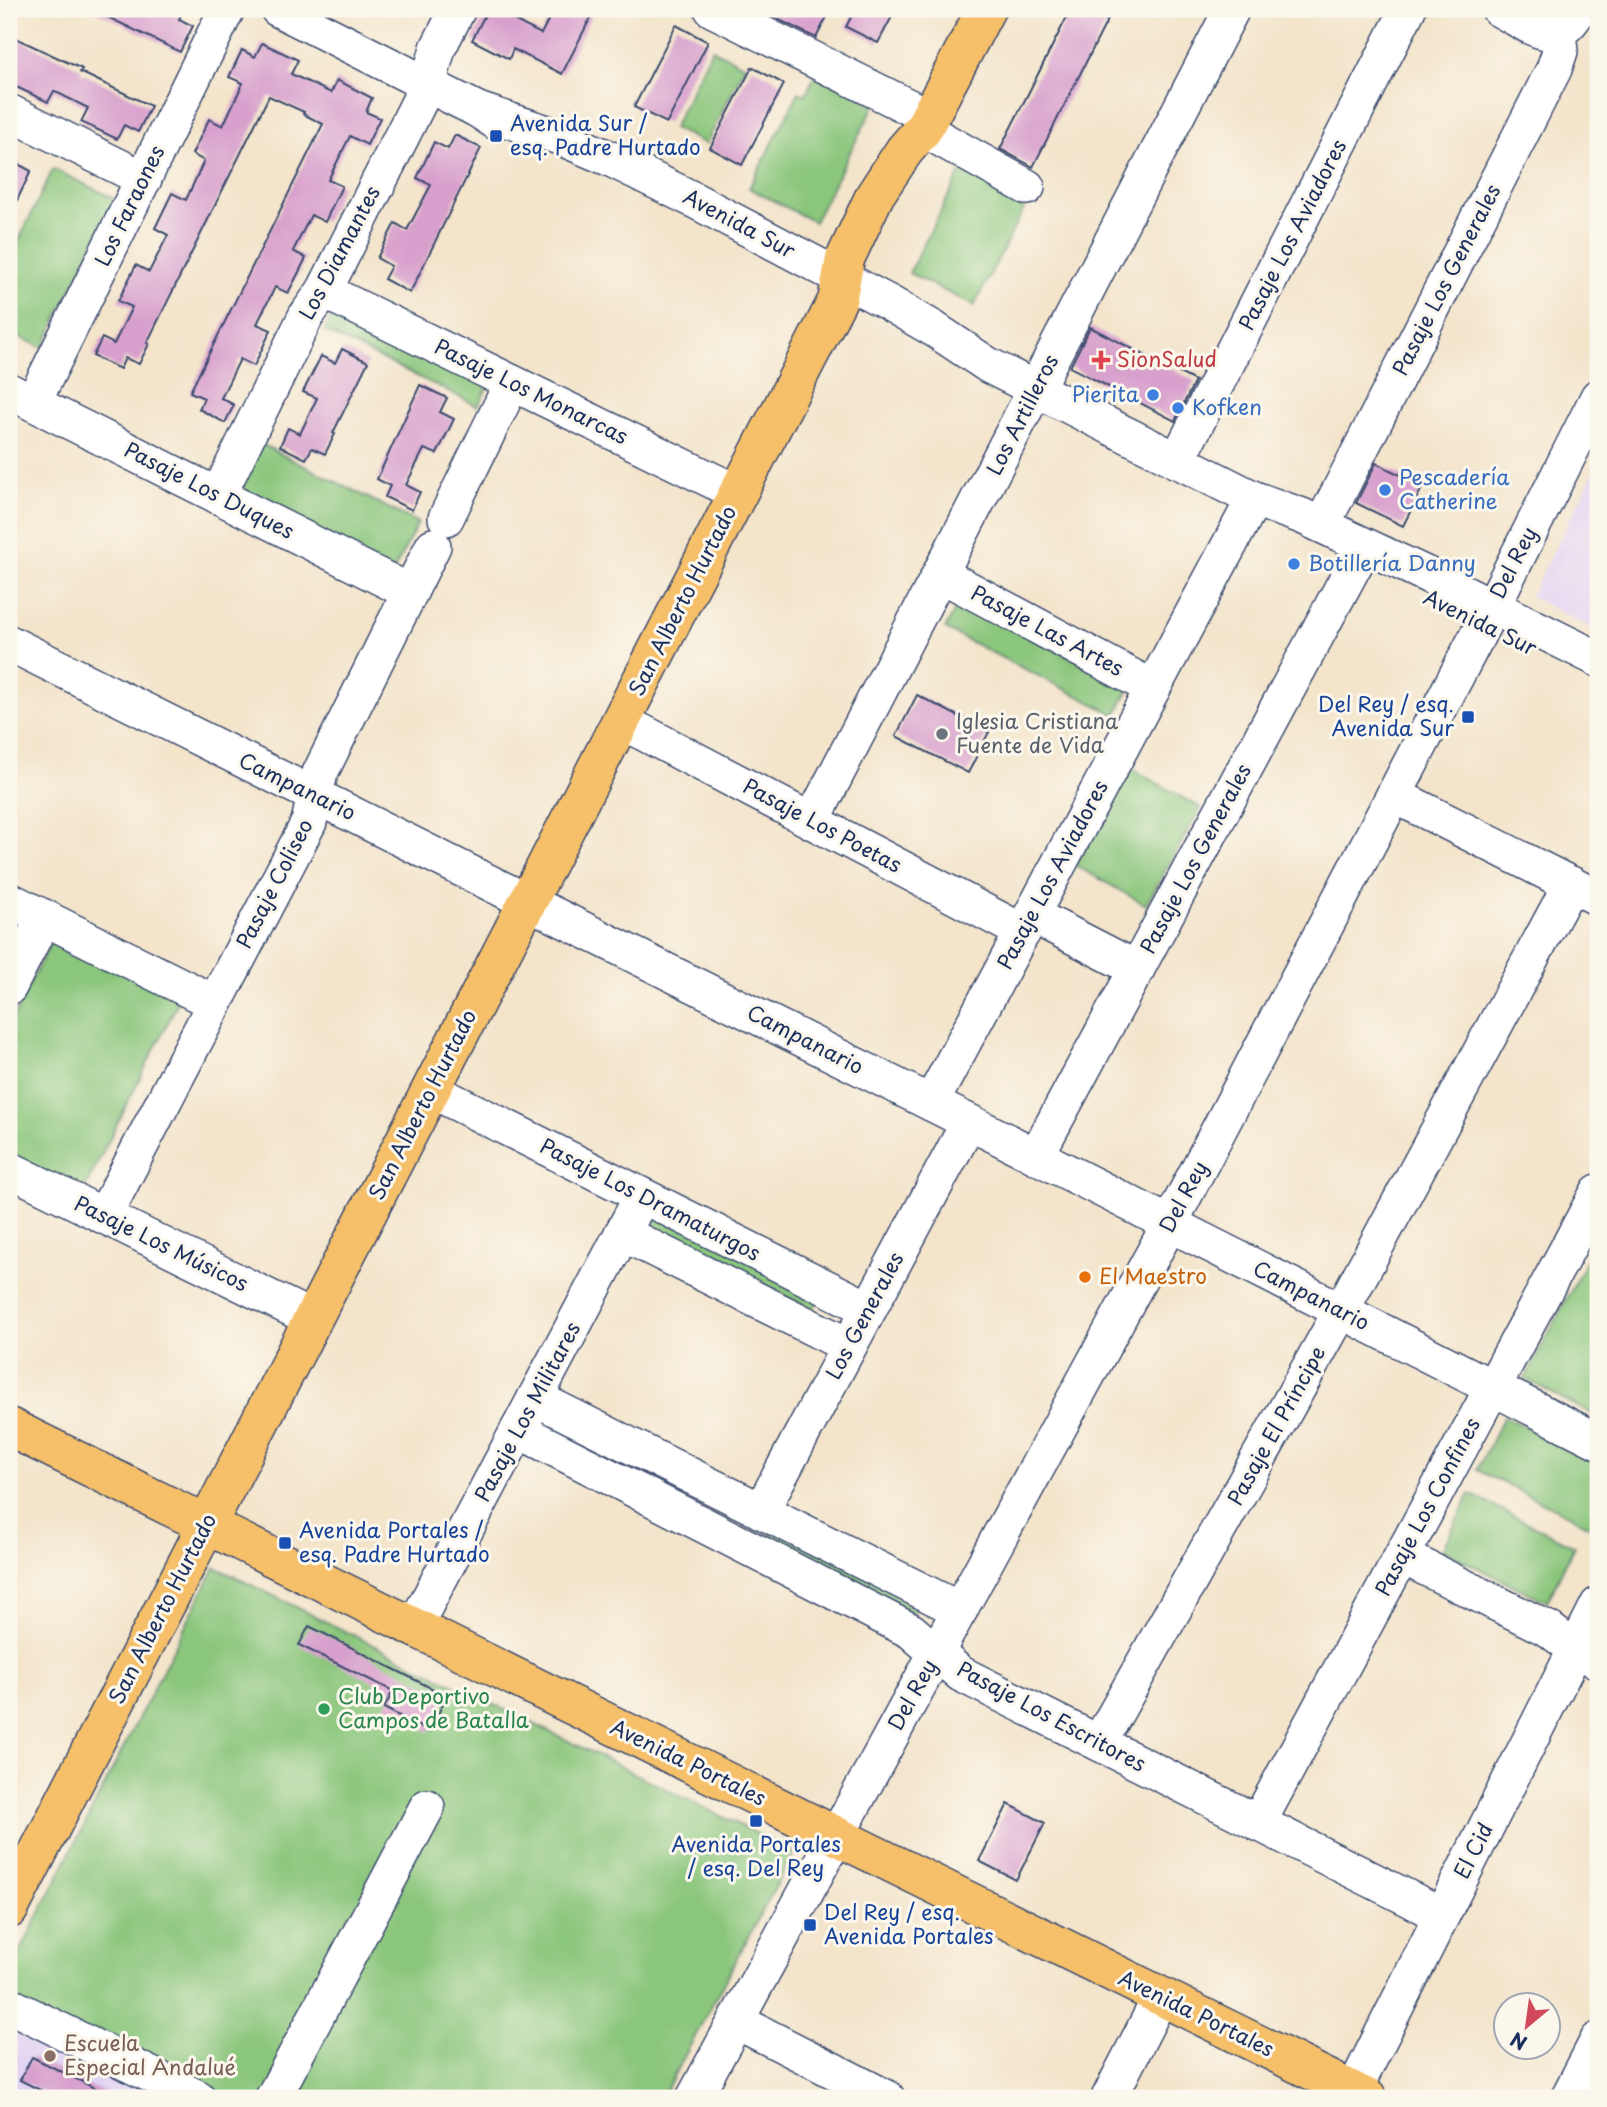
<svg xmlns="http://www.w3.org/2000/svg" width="1607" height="2107" viewBox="0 0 1607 2107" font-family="'Playpen Sans',sans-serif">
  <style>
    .built { fill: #e2d4f3 }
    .green { fill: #8ac67b; stroke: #527a6c; stroke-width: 2 }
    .building { fill: #d8a0cd }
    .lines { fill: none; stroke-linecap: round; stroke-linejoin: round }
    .minor-casing { stroke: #3b4a6e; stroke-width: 38 }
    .major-casing { stroke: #3b4a6e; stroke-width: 41 }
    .minor { stroke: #fff; stroke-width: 35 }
    .major { stroke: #f6c06b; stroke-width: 38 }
    .transit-dot { fill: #1a4fb4; stroke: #fbf7ec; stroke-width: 2.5 }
    .health-dot { fill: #e0444e; stroke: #fbf7ec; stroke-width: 2.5 }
    .shop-dot { fill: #3f7fe0; stroke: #fbf7ec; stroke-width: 2.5 }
    .worship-dot { fill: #6b7280; stroke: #fbf7ec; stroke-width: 2.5 }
    .food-dot { fill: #e8710a; stroke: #fbf7ec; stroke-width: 2.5 }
    .leisure-dot { fill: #2e9e5b; stroke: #fbf7ec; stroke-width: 2.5 }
    .education-dot { fill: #8d6e63; stroke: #fbf7ec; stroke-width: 2.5 }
    .labels { text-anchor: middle; stroke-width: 6; stroke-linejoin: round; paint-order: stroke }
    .transit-label { font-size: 21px; fill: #164399; stroke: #fbf7ec; text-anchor: start }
    .street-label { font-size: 21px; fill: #1b2f5e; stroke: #fbf7ec }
    .health-label { font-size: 21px; fill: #be3a42; stroke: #fbf7ec; text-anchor: start }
    .shop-label { font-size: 21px; fill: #366cbe; stroke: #fbf7ec; text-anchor: start }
    .worship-label { font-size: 21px; fill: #5b616d; stroke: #fbf7ec; text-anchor: start }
    .food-label { font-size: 21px; fill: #c56008; stroke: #fbf7ec; text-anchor: start }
    .leisure-label { font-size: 21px; fill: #27864d; stroke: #fbf7ec; text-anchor: start }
    .education-label { font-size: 21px; fill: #785e54; stroke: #fbf7ec; text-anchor: start }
  </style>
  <rect width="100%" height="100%" fill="#fbf7ec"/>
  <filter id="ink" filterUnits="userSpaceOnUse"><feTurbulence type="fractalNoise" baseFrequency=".0143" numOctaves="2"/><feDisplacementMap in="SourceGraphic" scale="14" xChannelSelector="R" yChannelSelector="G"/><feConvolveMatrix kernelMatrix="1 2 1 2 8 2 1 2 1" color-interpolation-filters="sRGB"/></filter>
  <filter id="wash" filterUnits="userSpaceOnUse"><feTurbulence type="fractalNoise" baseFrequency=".00686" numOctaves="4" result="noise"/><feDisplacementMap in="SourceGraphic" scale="28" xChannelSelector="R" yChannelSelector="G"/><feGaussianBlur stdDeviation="1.57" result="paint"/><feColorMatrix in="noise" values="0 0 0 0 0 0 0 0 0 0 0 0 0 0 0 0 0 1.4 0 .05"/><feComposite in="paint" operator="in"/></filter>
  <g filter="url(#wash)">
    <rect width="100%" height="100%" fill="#f3e4ca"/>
    <g class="built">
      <path d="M1598 464V631L1530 597Z"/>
      <path d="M9 2014 175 2098H9Z"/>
    </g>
    <g class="green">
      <path d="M712 49 745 66 706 144 673 128Z"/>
      <path d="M816 74 875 104 814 222 749 188 799 92 805 95Z"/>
      <path d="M963 168 1028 201 974 306 909 273Z"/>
      <path d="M53 169 115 199 43 348 9 332V261Z"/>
      <path d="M338 302 492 378 478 406 324 331Z"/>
      <path d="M261 444 418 523 393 572 236 493Z"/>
      <path d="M959 601 1130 687 1116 715 945 629Z"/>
      <path d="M1130 768 1201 808 1146 905 1075 865Z"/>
      <path d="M55 933 181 996 81 1196 9 1160V1026Z"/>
      <path d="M651 1205 822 1292 813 1310 642 1223Z"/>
      <path d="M1590 1253 1598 1257V1417L1525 1379Z"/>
      <path d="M1504 1416 1598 1462V1530L1477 1470Z"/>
      <path d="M1470 1494 1574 1546 1547 1602 1442 1550Z"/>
      <path d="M774 1527 919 1601 910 1619 765 1544Z"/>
      <path d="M215 1567 794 1852 662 2098H175L9 2014V1974Z"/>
    </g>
    <g id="blocks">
      <g class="building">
        <path d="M91 9H184L179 19 193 26 180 52Z"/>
        <path d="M488 9H492L541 34 554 9H595L562 74 513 49 509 59 472 40Z"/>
        <path d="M757 9H831L816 38Z"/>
        <path d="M855 9H896L878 43 846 27Z"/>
        <path d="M1071 9H1113L1033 167 1000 149Z"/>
        <path d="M676 25 708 42 667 123 634 107Z"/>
        <path d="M9 35 82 69 80 72 151 106 138 132 124 125 117 139 81 122 88 108 54 91 48 102 10 84Z"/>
        <path d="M262 43 298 60 291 74 331 93 337 80 372 98 366 112 380 118 367 145 350 136 328 180 342 186 325 222 311 215 293 251 306 258 297 276 288 293 275 287 257 324 271 330 254 366 240 359 221 398 234 405 225 423 199 409 204 398 190 392 323 124 303 114 304 112 269 96 147 343 149 344 139 364 125 358 120 369 93 356 102 338 114 344 132 307 118 301 136 265 149 272 168 235 155 228 172 193 186 200 204 161 192 154 209 119 223 126 243 83 229 77 242 50 255 57Z"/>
        <path d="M752 67 784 84 742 165 710 148Z"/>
        <path d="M455 135 481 148 410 293 384 279 391 266 377 258 395 223 407 230 431 185 417 178 434 142 448 149Z"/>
        <path d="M9 159 31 171 9 217Z"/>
        <path d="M1090 327 1195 381 1175 421 1070 367Z"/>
        <path d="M342 349 368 362 333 433 335 434 325 454 312 448 306 459 280 446 288 428 300 434 317 398 303 392 321 356 335 363Z"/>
        <path d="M420 385 447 398 440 412 454 419 437 454 424 449 406 485 420 492 412 510 385 497 390 486 377 479Z"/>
        <path d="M1376 463 1423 486 1403 526 1356 503Z"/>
        <path d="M917 695 989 732 968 773 896 736Z"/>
        <path d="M309 1626 447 1696 429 1732 384 1708 393 1691 299 1645Z"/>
        <path d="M1008 1804 1045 1823 1016 1880 979 1861Z"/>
        <path d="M32 2057 115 2098H56L20 2080Z"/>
      </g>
    </g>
  </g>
  <g filter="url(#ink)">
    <use href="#blocks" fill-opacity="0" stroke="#3b4a6e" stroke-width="2"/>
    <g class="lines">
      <g class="minor-casing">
        <g id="minor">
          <path d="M278 9 478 110 496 122"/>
          <path d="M712 9 929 117"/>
          <path d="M1499 9C1531 25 1556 52 1579 9"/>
          <path d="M478 110 559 137 613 160 692 199 889 303 934 329 988 365 1254 499 1302 516 1453 587 1598 659"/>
          <path d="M9 112 144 179"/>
          <path d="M923 129 1027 187"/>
          <path d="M324 291 738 493"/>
          <path d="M9 391 410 592"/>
          <path d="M33 403 227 9"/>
          <path d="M1177 461 1408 9"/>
          <path d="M218 496 306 316 324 291 428 84 438 48 458 9"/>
          <path d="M446 518 512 383"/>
          <path d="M1322 525 1554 69 1560 51 1558 32"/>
          <path d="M940 574 1153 688"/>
          <path d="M9 643 969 1122 1598 1441"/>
          <path d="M621 721 1023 932"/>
          <path d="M1394 795 1598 898"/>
          <path d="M812 821 1232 9"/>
          <path d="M9 900 215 1003"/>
          <path d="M1032 915 1137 969"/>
          <path d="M9 987 44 917"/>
          <path d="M431 1090 869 1309"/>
          <path d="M931 1103 1254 499"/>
          <path d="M1036 1156 1356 562"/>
          <path d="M9 1169 313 1319"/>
          <path d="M104 1216 309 822 320 773 433 546"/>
          <path d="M622 1233 849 1346"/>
          <path d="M535 1398 960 1610"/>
          <path d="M518 1430 911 1631 961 1674 1442 1915"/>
          <path d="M761 1511 969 1122"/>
          <path d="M1402 1556 1550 1630 1576 1650 1598 1661"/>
          <path d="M414 1627 642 1196"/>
          <path d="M1099 1743 1341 1311 1571 884"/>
          <path d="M1258 1823 1598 1192"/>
          <path d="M9 2005 198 2098"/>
          <path d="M736 2021 887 2098"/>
          <path d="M273 2098 427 1807"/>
          <path d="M694 2098 1169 1225 1483 625 1598 397"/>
          <path d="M1109 2098 1161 1996"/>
          <path d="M1350 2098 1598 1605"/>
          <path d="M1568 2098 1598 2040"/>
        </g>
      </g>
      <g class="major-casing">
        <g id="major">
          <path d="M9 1427 1367 2098"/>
          <path d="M9 1909 837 301 845 259 875 195 904 151 923 129 986 9"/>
        </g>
      </g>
      <use href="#minor" class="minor"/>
      <use href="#major" class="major"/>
    </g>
  </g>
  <g class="transit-dot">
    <rect x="489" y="129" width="14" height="14" rx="3.5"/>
    <rect x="1461" y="710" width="14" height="14" rx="3.5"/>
    <rect x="278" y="1536" width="14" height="14" rx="3.5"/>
    <rect x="749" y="1814" width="14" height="14" rx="3.5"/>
    <rect x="803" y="1918" width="14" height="14" rx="3.5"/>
  </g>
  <path class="health-dot" d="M1097.5 349.5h7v7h7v7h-7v7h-7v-7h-7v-7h7z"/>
  <g class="shop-dot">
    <circle cx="1153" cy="395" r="7"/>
    <circle cx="1178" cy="408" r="7"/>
    <circle cx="1385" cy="490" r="7"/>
    <circle cx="1294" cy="564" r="7"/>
  </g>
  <circle class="worship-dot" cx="942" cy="734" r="7"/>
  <circle class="food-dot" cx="1085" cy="1277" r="7"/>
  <circle class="leisure-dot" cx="324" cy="1709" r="7"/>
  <circle class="education-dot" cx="50" cy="2056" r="7"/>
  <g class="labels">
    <g class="transit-label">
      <text x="510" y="131">Avenida Sur /<tspan x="510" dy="24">esq. Padre Hurtado</tspan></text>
      <text x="1454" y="712" text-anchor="end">Del Rey / esq.<tspan x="1454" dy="24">Avenida Sur</tspan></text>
      <text x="299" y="1538">Avenida Portales /<tspan x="299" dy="24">esq. Padre Hurtado</tspan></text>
      <text x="756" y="1852" text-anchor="middle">Avenida Portales<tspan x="756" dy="24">/ esq. Del Rey</tspan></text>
      <text x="824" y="1920">Del Rey / esq.<tspan x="824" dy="24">Avenida Portales</tspan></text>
    </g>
    <g class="street-label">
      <text transform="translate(130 206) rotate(-64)" y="7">Los Faraones</text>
      <text transform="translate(739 224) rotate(28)" y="7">Avenida Sur</text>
      <text transform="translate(1293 235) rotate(-63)" y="7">Pasaje Los Aviadores</text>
      <text transform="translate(340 253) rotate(-62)" y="7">Los Diamantes</text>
      <text transform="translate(1447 280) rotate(-63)" y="7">Pasaje Los Generales</text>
      <text transform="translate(531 392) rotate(26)" y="7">Pasaje Los Monarcas</text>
      <text transform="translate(1023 415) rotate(-63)" y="7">Los Artilleros</text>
      <text transform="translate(209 491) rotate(27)" y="7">Pasaje Los Duques</text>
      <text transform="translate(1514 563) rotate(-63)" y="7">Del Rey</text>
      <text transform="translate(683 601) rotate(-63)" y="7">San Alberto Hurtado</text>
      <text transform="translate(1480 623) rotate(26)" y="7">Avenida Sur</text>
      <text transform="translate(1047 631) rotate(28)" y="7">Pasaje Las Artes</text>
      <text transform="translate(297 787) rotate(26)" y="7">Campanario</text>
      <text transform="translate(822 826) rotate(28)" y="7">Pasaje Los Poetas</text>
      <text transform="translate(1196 859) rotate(-62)" y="7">Pasaje Los Generales</text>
      <text transform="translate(1053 875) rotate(-62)" y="7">Pasaje Los Aviadores</text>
      <text transform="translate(275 884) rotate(-63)" y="7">Pasaje Coliseo</text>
      <text transform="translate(805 1040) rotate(27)" y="7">Campanario</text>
      <text transform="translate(423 1105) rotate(-63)" y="7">San Alberto Hurtado</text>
      <text transform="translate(1184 1197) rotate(-62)" y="7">Del Rey</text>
      <text transform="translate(650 1200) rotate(27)" y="7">Pasaje Los Dramaturgos</text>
      <text transform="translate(161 1244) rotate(26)" y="7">Pasaje Los Músicos</text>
      <text transform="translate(1311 1296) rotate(27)" y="7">Campanario</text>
      <text transform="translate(865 1316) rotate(-62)" y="7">Los Generales</text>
      <text transform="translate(528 1412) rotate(-62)" y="7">Pasaje Los Militares</text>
      <text transform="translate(1277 1426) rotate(-61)" y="7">Pasaje El Príncipe</text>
      <text transform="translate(1428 1507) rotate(-62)" y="7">Pasaje Los Confines</text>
      <text transform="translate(163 1609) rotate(-63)" y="7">San Alberto Hurtado</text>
      <text transform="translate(913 1695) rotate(-61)" y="7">Del Rey</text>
      <text transform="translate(1051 1717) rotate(28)" y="7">Pasaje Los Escritores</text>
      <text transform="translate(688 1763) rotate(26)" y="7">Avenida Portales</text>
      <text transform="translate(1474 1851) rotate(-63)" y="7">El Cid</text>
      <text transform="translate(1196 2014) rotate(26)" y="7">Avenida Portales</text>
    </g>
    <g class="health-label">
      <text x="1117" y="367">SionSalud</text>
    </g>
    <g class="shop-label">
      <text x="1139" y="402" text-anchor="end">Pierita</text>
      <text x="1192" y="415">Kofken</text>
      <text x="1399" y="485">Pescadería<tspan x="1399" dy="24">Catherine</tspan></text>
      <text x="1308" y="571">Botillería Danny</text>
    </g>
    <g class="worship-label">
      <text x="956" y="729">Iglesia Cristiana<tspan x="956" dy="24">Fuente de Vida</tspan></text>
    </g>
    <g class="food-label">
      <text x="1099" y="1284">El Maestro</text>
    </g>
    <g class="leisure-label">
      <text x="338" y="1704">Club Deportivo<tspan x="338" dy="24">Campos de Batalla</tspan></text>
    </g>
    <g class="education-label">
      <text x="64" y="2051">Escuela<tspan x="64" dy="24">Especial Andalué</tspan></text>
    </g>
  </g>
  <rect width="1607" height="2107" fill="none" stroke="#fbf7ec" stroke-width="35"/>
  <g transform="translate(1527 2026) rotate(209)"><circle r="33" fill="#fbf7ec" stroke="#a1a7b3" stroke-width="2"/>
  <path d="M0-5L12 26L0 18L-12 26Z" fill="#d1495b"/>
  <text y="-10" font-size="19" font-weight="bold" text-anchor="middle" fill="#1b2f5e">N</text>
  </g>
</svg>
